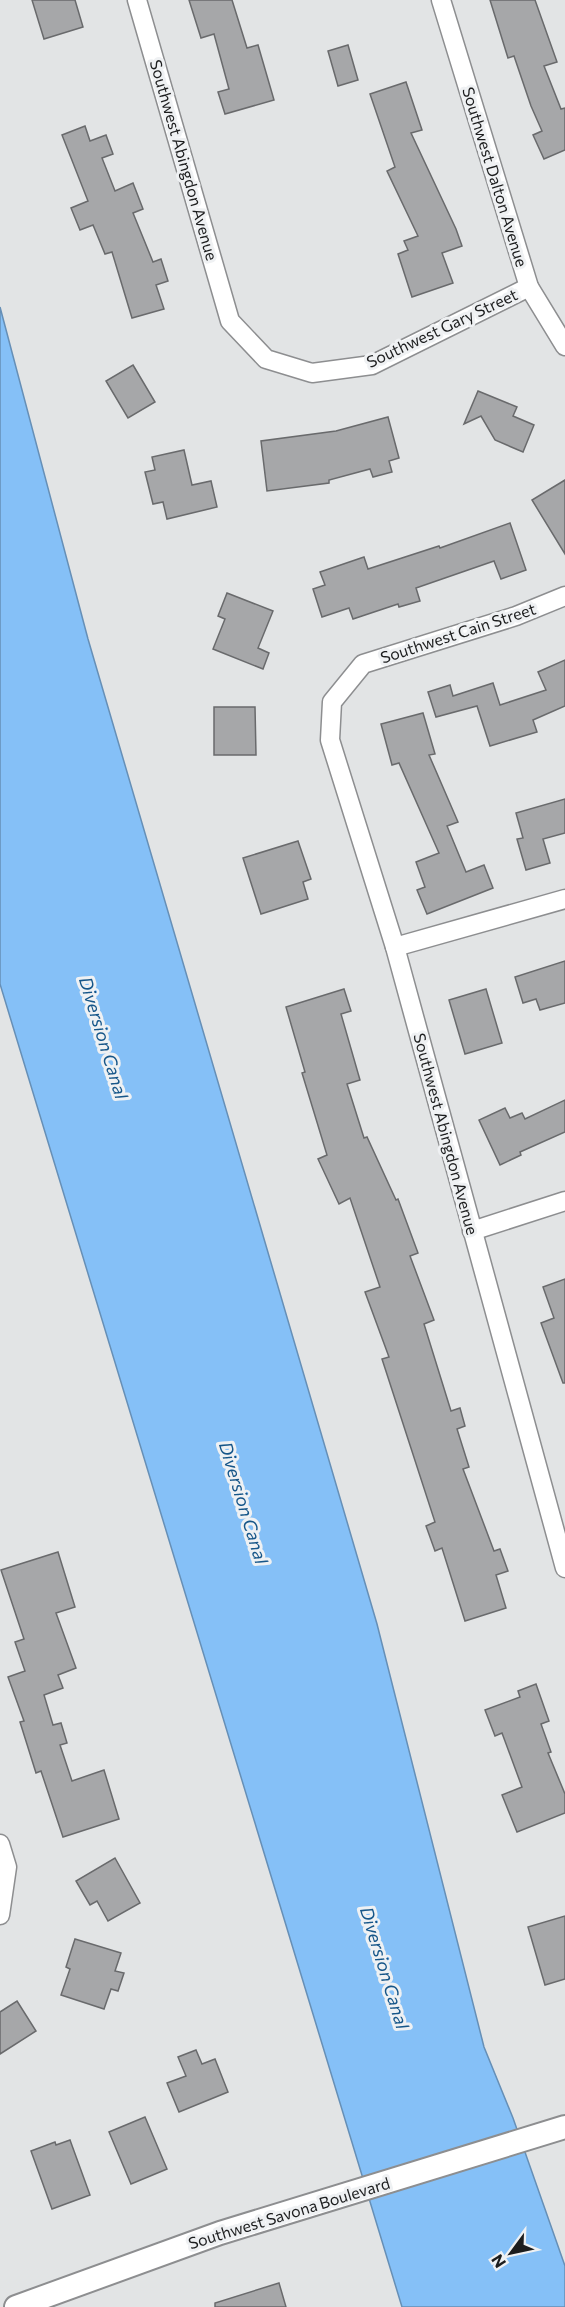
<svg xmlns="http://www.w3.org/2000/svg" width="565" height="2307" viewBox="0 0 565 2307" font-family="Commissioner,sans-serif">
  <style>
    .water { fill: #85c0f7; stroke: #668fb6; stroke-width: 1.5 }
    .building { fill: #a6a7a9; stroke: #696a6c; stroke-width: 1.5 }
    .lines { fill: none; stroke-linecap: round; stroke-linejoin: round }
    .minor-casing { stroke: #8d8e90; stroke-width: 21 }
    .tertiary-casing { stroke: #8d8e90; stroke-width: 26 }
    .minor { stroke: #fff; stroke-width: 18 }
    .tertiary { stroke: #fff; stroke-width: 22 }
    .labels { text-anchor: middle; stroke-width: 6; stroke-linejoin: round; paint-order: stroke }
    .street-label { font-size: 16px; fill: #1c1d1e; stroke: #eff1f3 }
    .water-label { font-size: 18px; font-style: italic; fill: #165689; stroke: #eff1f3 }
  </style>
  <rect width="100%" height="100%" fill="#e2e4e5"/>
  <path class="water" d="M0 307 88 639 377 1624 484 2047 513 2118 565 2266V2307H402L0 984Z"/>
  <g class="building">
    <path d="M32 0H75L83 27 44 39Z"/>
    <path d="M189 0H232L247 48 258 45 274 100 225 114 218 92 229 89 214 34 201 38Z"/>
    <path d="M490 0H535L557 62 544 66 561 109 565 108V150L544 159 533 135 542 131 531 106 514 56 508 58Z"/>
    <path d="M348 45 358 80 338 86 328 51Z"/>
    <path d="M406 82 422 130 411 133 456 229 462 246 442 253 453 283 412 297 398 254 408 250 404 241 418 236 387 171 395 167 370 94Z"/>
    <path d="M85 126 90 141 106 135 113 154 102 158 115 191 133 183 143 209 133 213 153 262 161 259 168 281 156 285 164 309 132 318 112 252 105 254 93 225 80 230 71 208 88 201 62 135Z"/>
    <path d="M133 365 155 402 128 418 106 381Z"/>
    <path d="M478 391 517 407 513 416 534 425 523 452 495 440 481 416 464 424Z"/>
    <path d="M388 417 399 458 389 461 392 472 373 477 370 469 329 480V483L267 491 261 441 336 431Z"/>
    <path d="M184 450 192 485 211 481 217 507 167 519 163 502 153 504 145 472 155 470 152 457Z"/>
    <path d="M565 480V554L532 500Z"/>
    <path d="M510 523 526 570 501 579 494 561 416 588 420 601 399 607 398 604 353 619 349 608 322 617 313 589 325 585 320 572 364 557 368 569 439 546 440 548Z"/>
    <path d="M227 593 273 611 258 648 269 653 263 669 213 649 225 619 218 616Z"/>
    <path d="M565 660V706L533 720 537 732 490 746 477 706 436 717 428 692 450 685 453 696 493 683 500 705 546 690 538 672Z"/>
    <path d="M214 707H255L256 755H214Z"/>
    <path d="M423 713 435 754 429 755 458 822 447 826 466 872 484 865 493 888 427 914 417 890 425 887 416 862 439 853 399 763 392 765 381 724Z"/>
    <path d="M565 799V833L543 839 550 863 526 870 517 839 523 838 516 813Z"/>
    <path d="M298 841 311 879 303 882 308 899 261 914 243 858Z"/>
    <path d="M565 961V1003L540 1010 536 999 523 1003 515 977Z"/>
    <path d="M344 989 351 1011 341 1014 360 1080 347 1084 364 1138 367 1137 396 1200 398 1199 418 1253 410 1256 434 1320 424 1324 451 1411 460 1408 465 1426 457 1429 469 1467 463 1469 494 1551 500 1549 508 1571 496 1575 506 1608 465 1621 442 1548 435 1551 426 1526 435 1522 382 1359 389 1357 365 1292 380 1287 350 1198 339 1204 318 1159 327 1155 302 1073 305 1072 286 1007Z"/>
    <path d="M486 989 502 1043 465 1054 449 1000Z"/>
    <path d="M565 1100V1132L520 1152 521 1155 500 1165 479 1120 505 1108 510 1118 522 1113 525 1119Z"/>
    <path d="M565 1279V1383H563L541 1323 554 1318 543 1287Z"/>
    <path d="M58 1552 75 1607 56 1613 76 1668 58 1675 63 1688 44 1695 53 1725 61 1723 67 1743 60 1745 72 1781 104 1770 119 1819 63 1837 41 1771 36 1773 20 1722 24 1721 8 1677 25 1671 15 1642 24 1639 1 1570Z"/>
    <path d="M536 1684 549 1721 541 1724 551 1752 548 1753 565 1794V1813L517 1832 502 1795 522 1787 502 1733 495 1736 485 1710 520 1697 518 1691Z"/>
    <path d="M115 1858 140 1903 108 1921 97 1901 90 1905 76 1881Z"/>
    <path d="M565 1916V1979L545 1985 528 1927Z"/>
    <path d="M75 1939 121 1953 115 1971 124 1973 118 1991 111 1989 104 2009 61 1995 70 1969 66 1967Z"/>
    <path d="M17 2001 36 2031 0 2054V2012Z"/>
    <path d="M196 2050 202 2064 215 2059 228 2092 179 2112 167 2083 186 2076 178 2057Z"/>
    <path d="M145 2117 167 2169 131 2184 109 2132Z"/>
    <path d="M70 2140 90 2195 52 2209 31 2151 55 2142 56 2145Z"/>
    <path d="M279 2283 286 2307H215V2303Z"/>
  </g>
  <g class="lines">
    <g class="minor-casing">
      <g id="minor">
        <path d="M137 0 230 321 266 359 312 373 372 365 529 287"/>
        <path d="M441 0 529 287 565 346"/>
        <path d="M565 596 516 616 363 664 332 702 330 740 395 947 565 1568"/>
        <path d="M395 947 565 899"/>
        <path d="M472 1231 565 1201"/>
        <path d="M0 1844 7 1867 0 1915"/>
      </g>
    </g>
    <g class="tertiary-casing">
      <path id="tertiary" d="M16 2307 220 2233 565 2127"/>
    </g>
    <use href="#minor" class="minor"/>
    <use href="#tertiary" class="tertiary"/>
  </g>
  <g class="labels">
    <g class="street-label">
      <text transform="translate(184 160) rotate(74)" y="6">Southwest Abingdon Avenue</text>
      <text transform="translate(495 177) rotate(73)" y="6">Southwest Dalton Avenue</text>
      <text transform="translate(442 328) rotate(-25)" y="6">Southwest Gary Street</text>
      <text transform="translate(458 633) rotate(-18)" y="6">Southwest Cain Street</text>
      <text transform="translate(446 1134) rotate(75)" y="6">Southwest Abingdon Avenue</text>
      <text transform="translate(289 2213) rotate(-17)" y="6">Southwest Savona Boulevard</text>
    </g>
    <g class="water-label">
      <text transform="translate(103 1038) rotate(73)" y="6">Diversion Canal</text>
      <text transform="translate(243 1503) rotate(73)" y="6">Diversion Canal</text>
      <text transform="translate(384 1968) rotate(73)" y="6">Diversion Canal</text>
    </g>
  </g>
  <g transform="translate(511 2253) rotate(237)" stroke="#eff1f3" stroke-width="4.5" paint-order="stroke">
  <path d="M0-4.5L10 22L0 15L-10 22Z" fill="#1c1d1e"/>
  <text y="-9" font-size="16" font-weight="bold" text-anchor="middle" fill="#1c1d1e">N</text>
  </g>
</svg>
